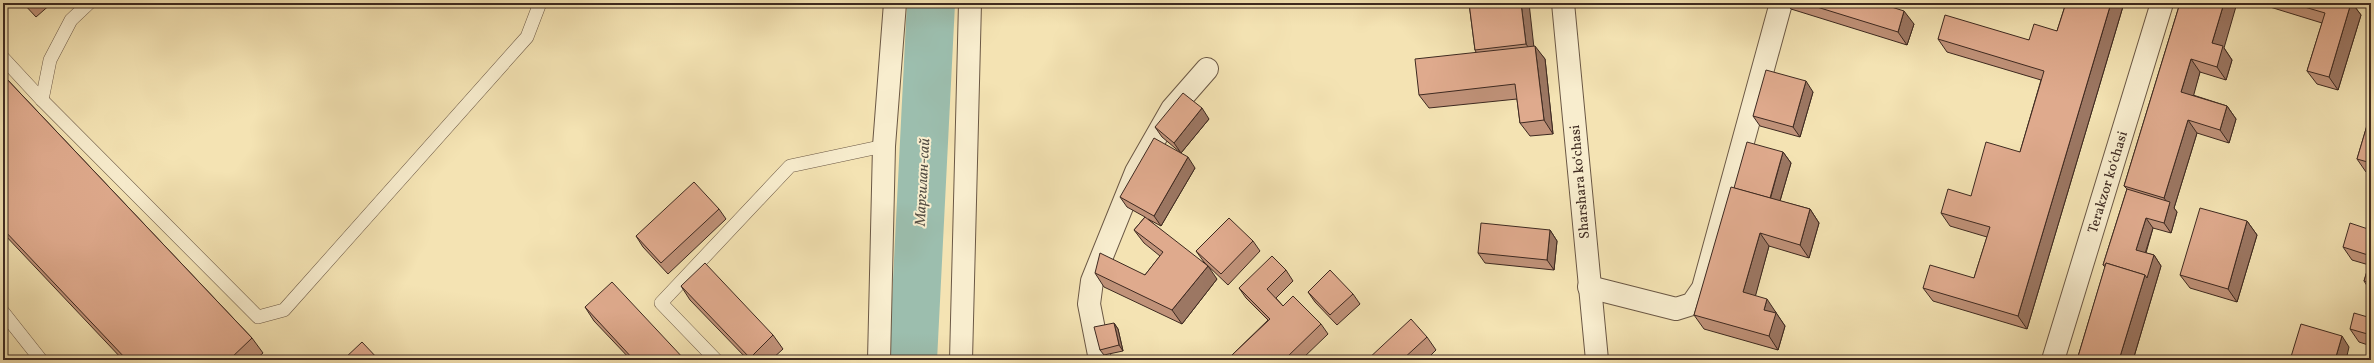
<svg xmlns="http://www.w3.org/2000/svg" width="2374" height="363" viewBox="0 0 2374 363" font-family="Vollkorn,serif">
  <style>
    .lines { fill: none; stroke-linecap: round; stroke-linejoin: round }
    .river { stroke: #9cbeae; stroke-width: 48 }
    .service-casing { stroke: #6b5845; stroke-width: 14 }
    .minor-casing { stroke: #6b5845; stroke-width: 24 }
    .tertiary-casing { stroke: #6b5845; stroke-width: 24 }
    .service { stroke: #f8edce; stroke-width: 13 }
    .minor { stroke: #f8edce; stroke-width: 22 }
    .tertiary { stroke: #f8edce; stroke-width: 22 }
    .wall { fill: #c09279; stroke: #3d2920 }
    .shaded-wall { fill: #9c7763; stroke: #3d2920 }
    .building { fill: #dfaa8d; stroke: #3d2920 }
    .labels { text-anchor: middle; stroke-width: 4; stroke-linejoin: round; paint-order: stroke }
    .street-label { font-size: 14px; fill: #3d2920; stroke: #f8edce }
    .water-label { font-size: 15px; font-style: italic; fill: #554e44; stroke: #f8edce }
  </style>
  <rect width="100%" height="100%" fill="#f4e3b3"/>
  <filter id="stains"><feTurbulence type="fractalNoise" baseFrequency=".005" numOctaves="4"/><feColorMatrix values="0 0 0 0 .2 0 0 0 0 .09 0 0 0 0 .02 0 0 0 .5 -.17"/></filter>
  <radialGradient id="worn" r=".72"><stop offset=".6" stop-color="#630" stop-opacity="0"/><stop offset="1" stop-color="#630" stop-opacity=".3"/></radialGradient>
  <g class="lines">
    <path class="river" d="M913 360 931 3"/>
    <g class="service-casing">
      <g id="service">
        <path d="M3 58 42 100 258 317 284 310 527 37 540 3"/>
        <path d="M42 100 50 60 71 20 89 3"/>
        <path d="M3 312 41 360"/>
        <path d="M716 360 661 303 790 166 884 146"/>
      </g>
    </g>
    <g class="minor-casing">
      <g id="minor">
        <path d="M1589 287 1676 309 1692 304 1703 288 1781 3"/>
        <path d="M879 360 884 146 895 3"/>
        <path d="M961 360 970 3"/>
        <path d="M1100 360 1089 304 1092 281 1136 172 1172 109 1207 69"/>
        <path d="M2053 360 2162 3"/>
      </g>
    </g>
    <g class="tertiary-casing">
      <path id="tertiary" d="M1563 3 1597 360"/>
    </g>
    <use href="#service" class="service"/>
    <use href="#minor" class="minor"/>
    <use href="#tertiary" class="tertiary"/>
  </g>
  <g class="wall">
    <path d="M23 3H52L36 17Z"/>
    <path d="M1469 3 1534 46 1545 59 1553 134 1530 136 1520 123 1517 99 1429 108 1419 95 1476 52 1475 50Z"/>
    <path d="M1786 3H1879L1914 24 1907 45 1791 9Z"/>
    <path d="M2066 3H2124L2027 329 1933 301 1923 288 1974 278 1987 237 1950 226 1941 213 1971 196 2020 152 2041 80 1947 52 1938 39 2029 40 2057 31Z"/>
    <path d="M2180 3 2224 48 2232 60 2226 80 2200 72 2193 95 2227 106 2236 119 2229 143 2197 133 2174 208 2177 212 2171 233 2153 228 2146 253 2154 255 2161 266 2133 360H2077L2105 267 2103 265 2127 189 2124 186Z"/>
    <path d="M2257 3H2352L2361 15 2338 90 2317 84 2307 71 2322 23Z"/>
    <path d="M3 75 252 338 263 353 255 360H123L3 233Z"/>
    <path d="M1813 92 1800 137 1760 126 1753 116Z"/>
    <path d="M2371 112V173L2366 172 2357 159Z"/>
    <path d="M1209 119 1181 153 1162 137 1155 127Z"/>
    <path d="M1783 152 1791 163 1780 201 1810 209 1819 223 1809 258 1769 246 1755 296 1776 312V313L1785 326 1778 350 1704 329 1694 315 1734 188Z"/>
    <path d="M1195 168 1161 226 1148 219 1217 279 1182 324 1104 287 1095 273 1145 275 1160 256 1144 243 1134 230 1145 217 1127 207 1120 197Z"/>
    <path d="M719 209 726 219 668 274 643 247 636 236Z"/>
    <path d="M2247 221 2257 235 2237 302 2190 288 2180 275Z"/>
    <path d="M1550 230 1557 241 1554 270 1485 263 1478 253Z"/>
    <path d="M2371 230V292L2364 281 2369 265 2352 260 2343 247Z"/>
    <path d="M1253 241 1260 251 1228 285 1204 262 1196 251Z"/>
    <path d="M1286 270 1293 281 1276 298 1283 306 1321 324 1328 334 1301 360H1235L1232 355 1268 320 1246 298 1239 288Z"/>
    <path d="M681 286 773 335 783 349 771 360H748L690 300Z"/>
    <path d="M1308 292 1353 294 1360 304 1337 325 1315 302Z"/>
    <path d="M585 307 685 360H631L594 321Z"/>
    <path d="M2371 318V346L2359 342 2350 329Z"/>
    <path d="M1114 323 1118 329 1123 351 1104 355 1100 350Z"/>
    <path d="M1427 337 1436 350 1426 360H1367Z"/>
  </g>
  <g class="shaded-wall">
    <path d="M1521 3H1529L1535 57 1526 44Z"/>
    <path d="M2111 3H2124L2027 329 2018 316Z"/>
    <path d="M2224 3H2237L2224 48 2232 60 2226 80 2217 67 2212 43Z"/>
    <path d="M2351 3H2352L2361 15 2338 90 2329 77Z"/>
    <path d="M1904 11 1914 24 1907 45 1898 32Z"/>
    <path d="M1535 46 1545 59 1553 134 1544 120Z"/>
    <path d="M2191 59 2200 72 2191 105 2181 92Z"/>
    <path d="M1806 81 1813 92 1800 137 1793 127Z"/>
    <path d="M2227 106 2236 119 2229 143 2220 130Z"/>
    <path d="M1202 108 1209 119 1181 153 1174 143Z"/>
    <path d="M2188 120 2197 133 2174 208 2177 212 2171 233 2164 223 2169 205 2164 198Z"/>
    <path d="M1783 152 1791 163 1777 211 1770 200Z"/>
    <path d="M1188 157 1195 168 1161 226 1154 216Z"/>
    <path d="M1810 209 1819 223 1809 258 1800 245Z"/>
    <path d="M2146 218 2153 228 2143 260 2136 250Z"/>
    <path d="M2247 221 2257 235 2237 302 2228 289Z"/>
    <path d="M1550 230 1557 241 1554 270 1547 260Z"/>
    <path d="M1760 233 1769 246 1753 305 1743 292Z"/>
    <path d="M2154 255 2161 266 2133 360H2119L2145 275Z"/>
    <path d="M1208 266 1217 279 1182 324 1172 310Z"/>
    <path d="M1767 299 1785 326 1778 350 1769 336 1764 310Z"/>
    <path d="M1114 323 1118 329 1123 351 1119 345Z"/>
    <path d="M2342 336 2349 347 2346 360H2335Z"/>
  </g>
  <g class="building">
    <path d="M1469 3H1521L1526 44 1475 50Z"/>
    <path d="M1804 3H1879L1904 11 1898 32Z"/>
    <path d="M2066 3H2111L2018 316 1923 288 1930 265 1974 278 1990 227 1941 213 1948 189 1971 196 1986 142 2020 152 2044 71 1938 39 1945 15 2029 40 2034 24 2057 31Z"/>
    <path d="M2180 3H2224L2212 43 2223 46 2217 67 2191 59 2181 92 2227 106 2220 130 2188 120 2164 198 2124 186Z"/>
    <path d="M2291 3H2351L2329 77 2307 71 2325 13Z"/>
    <path d="M1535 46 1544 120 1520 123 1515 84 1419 95 1415 59Z"/>
    <path d="M1766 70 1806 81 1793 127 1753 116Z"/>
    <path d="M3 75 252 338 229 360H127L3 229Z"/>
    <path d="M1183 93 1202 108 1174 143 1155 127Z"/>
    <path d="M2371 112V163L2357 159Z"/>
    <path d="M1154 138 1188 157 1154 216 1120 197Z"/>
    <path d="M1747 142 1783 152 1770 198 1734 188Z"/>
    <path d="M694 182 719 209 661 263 636 236Z"/>
    <path d="M1731 187 1810 209 1800 245 1760 233 1743 292 1767 299 1764 310 1776 313 1769 336 1694 315Z"/>
    <path d="M2127 189 2170 202 2164 223 2146 218 2136 250 2154 255 2147 278 2145 275 2106 263V265H2103Z"/>
    <path d="M2200 208 2247 221 2228 289 2180 275Z"/>
    <path d="M1145 217 1208 266 1172 310 1095 273 1100 253 1145 275 1163 252 1134 230Z"/>
    <path d="M1229 218 1253 241 1221 274 1196 251Z"/>
    <path d="M1481 223 1550 230 1547 260 1478 253Z"/>
    <path d="M2350 223 2371 230V256L2343 247Z"/>
    <path d="M1272 256 1286 270 1267 289 1283 306 1293 296 1321 324 1284 360H1237L1232 355 1270 319 1239 288Z"/>
    <path d="M2371 258V283L2364 281Z"/>
    <path d="M705 263 773 335 750 358 681 286Z"/>
    <path d="M2106 263 2145 275 2119 360H2077Z"/>
    <path d="M1330 270 1353 294 1330 315 1308 292Z"/>
    <path d="M612 282 685 360H634L585 307Z"/>
    <path d="M2354 313 2371 318V335L2350 329Z"/>
    <path d="M1411 319 1427 337 1402 360H1367Z"/>
    <path d="M1114 323 1119 345 1100 350 1094 327Z"/>
    <path d="M2301 324 2342 336 2335 360H2290Z"/>
    <path d="M362 342 379 360H343Z"/>
  </g>
  <g class="labels">
    <g class="street-label">
      <text transform="translate(1579 182) rotate(-95)" y="5">Sharshara koʻchasi</text>
      <text transform="translate(2107 182) rotate(-73)" y="5">Terakzor koʻchasi</text>
    </g>
    <g class="water-label">
      <text transform="translate(922 182) rotate(-87)" y="5">Маргилан-сай</text>
    </g>
  </g>
  <rect width="2374" height="363" fill="none" stroke="#f4e3b3" stroke-width="16"/>
  <rect x="4" y="4" width="2366" height="355" fill="none" stroke="#3d2920" stroke-width="2"/>
  <rect x="8" y="8" width="2358" height="347" fill="none" stroke="#3d2920"/>
  <rect width="100%" height="100%" filter="url(#stains)"/>
  <rect width="100%" height="100%" fill="url(#worn)"/>
</svg>
